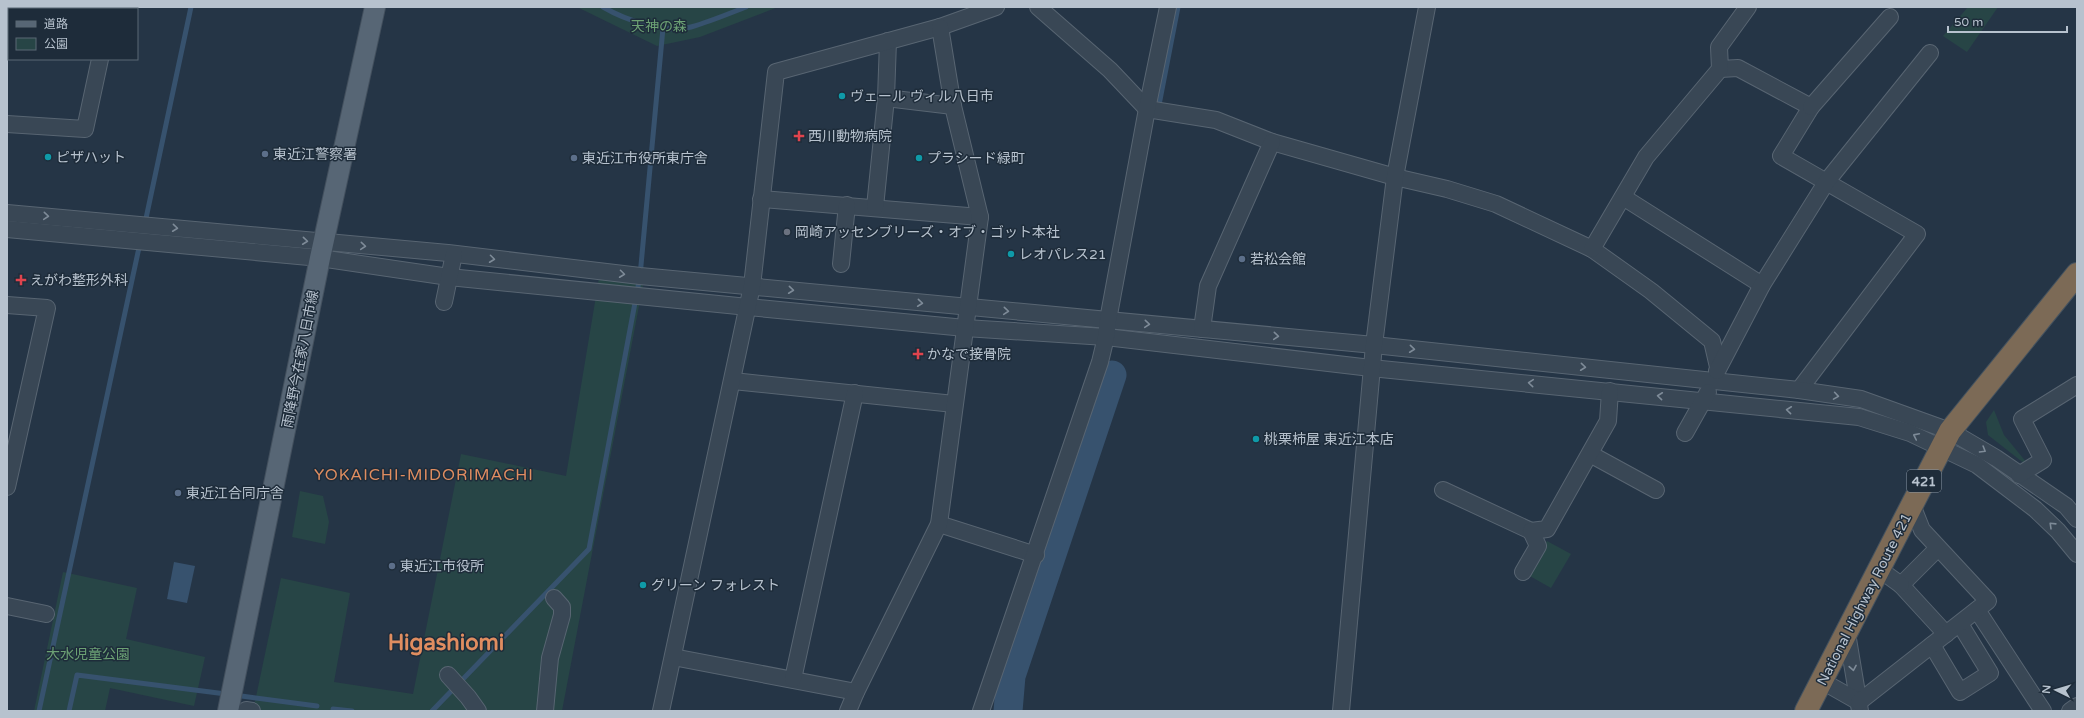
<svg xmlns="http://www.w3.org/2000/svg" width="2084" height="718" viewBox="0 0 2084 718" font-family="'Varela Round','Noto Sans JP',sans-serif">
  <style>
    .green { fill: #274546 }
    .water { fill: #37526e }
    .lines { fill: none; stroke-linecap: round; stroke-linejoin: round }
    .stream { stroke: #37526e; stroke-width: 5 }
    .river { stroke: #37526e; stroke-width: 29 }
    .minor-casing { stroke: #586572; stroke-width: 18 }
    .major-casing { stroke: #43505e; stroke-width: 22 }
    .highway-casing { stroke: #44525f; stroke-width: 24 }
    .minor { stroke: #394755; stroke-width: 16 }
    .major { stroke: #576675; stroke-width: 20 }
    .highway { stroke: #7c6a56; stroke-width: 22 }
    .oneway { stroke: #7e8b98 }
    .culture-dot { fill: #0f9aa8; stroke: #1e2c3a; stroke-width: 1.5 }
    .health-dot { fill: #e0444e; stroke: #1e2c3a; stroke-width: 1.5 }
    .service-dot { fill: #5c6f8a; stroke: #1e2c3a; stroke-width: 1.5 }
    .worship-dot { fill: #6b7280; stroke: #1e2c3a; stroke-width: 1.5 }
    .labels { text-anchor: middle; stroke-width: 3; stroke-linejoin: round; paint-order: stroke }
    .shield { fill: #1e2c3a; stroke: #8995a2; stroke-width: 1 }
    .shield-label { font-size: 13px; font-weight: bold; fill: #b7c2ce }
    .park-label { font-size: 14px; fill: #6ca174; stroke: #1e2c3a }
    .poi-label { font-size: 14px; fill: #b7c2ce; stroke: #1e2c3a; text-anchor: start }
    .street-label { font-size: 14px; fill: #b7c2ce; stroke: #1e2c3a }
    .quarter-label { font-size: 16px; letter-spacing: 1px; fill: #e08d60; stroke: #1e2c3a }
    .town-label { font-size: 22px; font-weight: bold; fill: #e08d60; stroke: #1e2c3a }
  </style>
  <rect width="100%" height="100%" fill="#253546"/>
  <g class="green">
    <path d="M577 7H778L700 37 657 46Z"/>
    <path d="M1968 7H1998L1967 52 1943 36Z"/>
    <path d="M599 278 643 285 562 711H253L281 578 350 593 334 682 413 694 461 454 566 476Z"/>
    <path d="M1994 410 2004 435 2027 463 2025 464 1988 435 1986 422Z"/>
    <path d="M300 491 323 496 329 522 325 544 292 537Z"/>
    <path d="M1547 541 1571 554 1551 588 1528 575Z"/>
    <path d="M63 572 137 588 126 639 205 657 194 706 110 688 105 711H34Z"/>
  </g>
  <path class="water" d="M174 562 195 566 187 603 167 599Z"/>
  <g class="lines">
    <g class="stream">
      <path d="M603 7C625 20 666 34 691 27 709 22 728 14 746 7"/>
      <path d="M1159 105 1178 7"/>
      <path d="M145 223 191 7"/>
      <path d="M234 695 317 706"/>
      <path d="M333 709 352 711"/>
      <path d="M39 711 140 243"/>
      <path d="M69 711 77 675 226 694"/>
      <path d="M432 711 589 549 640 276 663 28"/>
    </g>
    <path class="river" d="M1008 711 1011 676 1112 375"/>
    <g class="minor-casing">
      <g id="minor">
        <path d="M1038 7 1110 70 1147 109 1216 120 1272 142 1395 177 1447 189 1496 204 1592 249 1651 291 1712 341 1718 367"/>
        <path d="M111 9V7"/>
        <path d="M1720 69 1738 68 1811 107 1781 156 1917 234 1799 390"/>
        <path d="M886 98 953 106"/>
        <path d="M1811 107 1890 17"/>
        <path d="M7 124 85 129 100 59"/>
        <path d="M1623 197 1762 285"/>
        <path d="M761 199 980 217"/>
        <path d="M875 207 886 98 888 41"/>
        <path d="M7 213 448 253 640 276 1374 345 1799 390 1861 399 1950 431 1996 458 2066 506 2077 519"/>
        <path d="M7 229 320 258 449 277 748 307 965 328 1106 337 1371 368 1859 417 1910 433 1977 465 2035 509 2058 531 2077 554"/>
        <path d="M1592 249 1646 157 1720 69 1719 47 1748 7"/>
        <path d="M841 264 847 205"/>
        <path d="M444 302 454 254"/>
        <path d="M7 305 47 308 7 487"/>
        <path d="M1202 329 1208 286 1272 142"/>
        <path d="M1717 371 1762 285 1827 181 1930 53"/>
        <path d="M733 381 954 404"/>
        <path d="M1685 433 1708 392"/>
        <path d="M1590 454 1656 490"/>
        <path d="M2019 475 2043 460 2022 419 2077 385"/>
        <path d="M1443 490 1531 531"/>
        <path d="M939 524 1036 555"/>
        <path d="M1938 548 1901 585 1946 634"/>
        <path d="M1879 569 1901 585"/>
        <path d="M1523 572 1538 546 1531 531 1547 529 1608 421 1610 391"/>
        <path d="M7 606 46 614"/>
        <path d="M1977 610 2043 711"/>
        <path d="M1847 633 1860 711"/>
        <path d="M1932 645 1960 692 1990 673 1960 624"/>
        <path d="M673 657 856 692"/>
        <path d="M448 675 468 697 478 711"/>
        <path d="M793 679 855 393"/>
        <path d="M1822 681 1859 702"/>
        <path d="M1859 702 1988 601 1922 530 1912 505"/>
        <path d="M246 710 252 711"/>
        <path d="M545 711 550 658 562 615V607L554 598"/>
        <path d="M661 711 752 286 776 72 940 27 996 7"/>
        <path d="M848 711 856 692 939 524 980 217 953 106 940 27"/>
        <path d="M981 711 1100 362 1106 337 1108 320 1147 109 1168 7"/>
        <path d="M1341 711 1374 345 1395 177 1427 7"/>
        <path d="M2070 711 2077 706"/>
      </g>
    </g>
    <g class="major-casing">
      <path id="major" d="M228 711 320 258 375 7"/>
    </g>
    <g class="highway-casing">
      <path id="highway" d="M1806 711 1950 431 2077 274"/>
    </g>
    <use href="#minor" class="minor"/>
    <use href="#major" class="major"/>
    <use href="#highway" class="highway"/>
  </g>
  <defs><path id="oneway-chevron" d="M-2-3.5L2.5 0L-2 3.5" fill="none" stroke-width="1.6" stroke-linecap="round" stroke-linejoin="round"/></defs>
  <g class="oneway">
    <use href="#oneway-chevron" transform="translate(46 216) rotate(5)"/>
    <use href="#oneway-chevron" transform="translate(175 228) rotate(6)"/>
    <use href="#oneway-chevron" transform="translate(305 241) rotate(6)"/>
    <use href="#oneway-chevron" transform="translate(363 246) rotate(5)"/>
    <use href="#oneway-chevron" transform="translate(492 259) rotate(7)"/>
    <use href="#oneway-chevron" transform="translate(622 274) rotate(7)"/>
    <use href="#oneway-chevron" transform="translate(791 290) rotate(6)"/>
    <use href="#oneway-chevron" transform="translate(920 303) rotate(6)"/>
    <use href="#oneway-chevron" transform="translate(1006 311) rotate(5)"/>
    <use href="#oneway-chevron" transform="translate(1147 324) rotate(5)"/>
    <use href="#oneway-chevron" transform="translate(1276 336) rotate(5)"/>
    <use href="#oneway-chevron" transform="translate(1412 349) rotate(6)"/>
    <use href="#oneway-chevron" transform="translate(1583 367) rotate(6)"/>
    <use href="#oneway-chevron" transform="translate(1531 383) rotate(-175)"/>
    <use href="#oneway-chevron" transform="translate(1660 396) rotate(-174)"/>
    <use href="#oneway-chevron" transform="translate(1836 396) rotate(9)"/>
    <use href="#oneway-chevron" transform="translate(1789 410) rotate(-174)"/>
    <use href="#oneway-chevron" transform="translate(1916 436) rotate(-154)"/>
    <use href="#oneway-chevron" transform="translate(1983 450) rotate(31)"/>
    <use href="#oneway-chevron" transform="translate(2052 525) rotate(-136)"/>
    <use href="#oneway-chevron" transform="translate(1853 668) rotate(80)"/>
  </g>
  <g class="culture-dot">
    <circle cx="842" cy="96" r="4"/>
    <circle cx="48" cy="157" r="4"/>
    <circle cx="919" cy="158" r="4"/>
    <circle cx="1011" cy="254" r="4"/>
    <circle cx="1256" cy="439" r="4"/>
    <circle cx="643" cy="585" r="4"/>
  </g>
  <g class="health-dot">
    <path d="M797 130h4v4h4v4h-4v4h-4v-4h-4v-4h4z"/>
    <path d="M19 274h4v4h4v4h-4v4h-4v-4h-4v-4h4z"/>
    <path d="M916 348h4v4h4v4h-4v4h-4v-4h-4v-4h4z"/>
  </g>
  <g class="service-dot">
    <circle cx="265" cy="154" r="4"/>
    <circle cx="574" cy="158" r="4"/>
    <circle cx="1242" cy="259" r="4"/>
    <circle cx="178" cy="493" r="4"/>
    <circle cx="392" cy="566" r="4"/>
  </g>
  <circle class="worship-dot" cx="787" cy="232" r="4"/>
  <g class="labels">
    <rect class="shield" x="1907" y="470" width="34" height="22" rx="3"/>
    <g class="shield-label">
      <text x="1924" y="486">421</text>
    </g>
    <g class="park-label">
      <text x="659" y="31">天神の森</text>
      <text x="88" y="659">大水児童公園</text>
    </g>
    <g class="poi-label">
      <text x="850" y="101">ヴェール ヴィル八日市</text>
      <text x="808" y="141">西川動物病院</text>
      <text x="273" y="159">東近江警察署</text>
      <text x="56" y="162">ピザハット</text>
      <text x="582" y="163">東近江市役所東庁舎</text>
      <text x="927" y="163">プラシード緑町</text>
      <text x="795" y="237">岡崎アッセンブリーズ・オブ・ゴット本社</text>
      <text x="1019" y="259">レオパレス21</text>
      <text x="1250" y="264">若松会館</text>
      <text x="30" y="285">えがわ整形外科</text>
      <text x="927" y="359">かなで接骨院</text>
      <text x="1264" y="444">桃栗柿屋 東近江本店</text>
      <text x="186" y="498">東近江合同庁舎</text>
      <text x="400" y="571">東近江市役所</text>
      <text x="651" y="590">グリーン フォレスト</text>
    </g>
    <g class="street-label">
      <text transform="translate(300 359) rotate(-79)" y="5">雨降野今在家八日市線</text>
      <text transform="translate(1864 599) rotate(-63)" y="5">National Highway Route 421</text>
    </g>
    <g class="quarter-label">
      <text x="424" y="480">YOKAICHI-MIDORIMACHI</text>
    </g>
    <g class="town-label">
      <text x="446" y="650">Higashiomi</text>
    </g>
  </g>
  <rect width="2084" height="718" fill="none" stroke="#b7c2ce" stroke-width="16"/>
  <rect x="8" y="8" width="130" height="52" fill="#1e2c3a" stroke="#5b6875"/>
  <rect x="16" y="21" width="20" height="6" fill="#576675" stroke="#5b6875"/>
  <text x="44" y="28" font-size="12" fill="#b7c2ce">道路</text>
  <rect x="16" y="38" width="20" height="12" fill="#274546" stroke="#5b6875"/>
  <text x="44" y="48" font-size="12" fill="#b7c2ce">公園</text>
  <g transform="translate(2056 690) rotate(275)" stroke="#1e2c3a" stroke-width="3" paint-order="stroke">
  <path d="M0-3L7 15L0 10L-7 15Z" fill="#b7c2ce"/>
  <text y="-6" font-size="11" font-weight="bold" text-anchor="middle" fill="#b7c2ce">N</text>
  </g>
  <path d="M1948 26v6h119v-6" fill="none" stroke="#b7c2ce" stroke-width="2"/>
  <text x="1954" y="26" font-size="12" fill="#b7c2ce" stroke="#1e2c3a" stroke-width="3" paint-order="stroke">50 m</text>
</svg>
